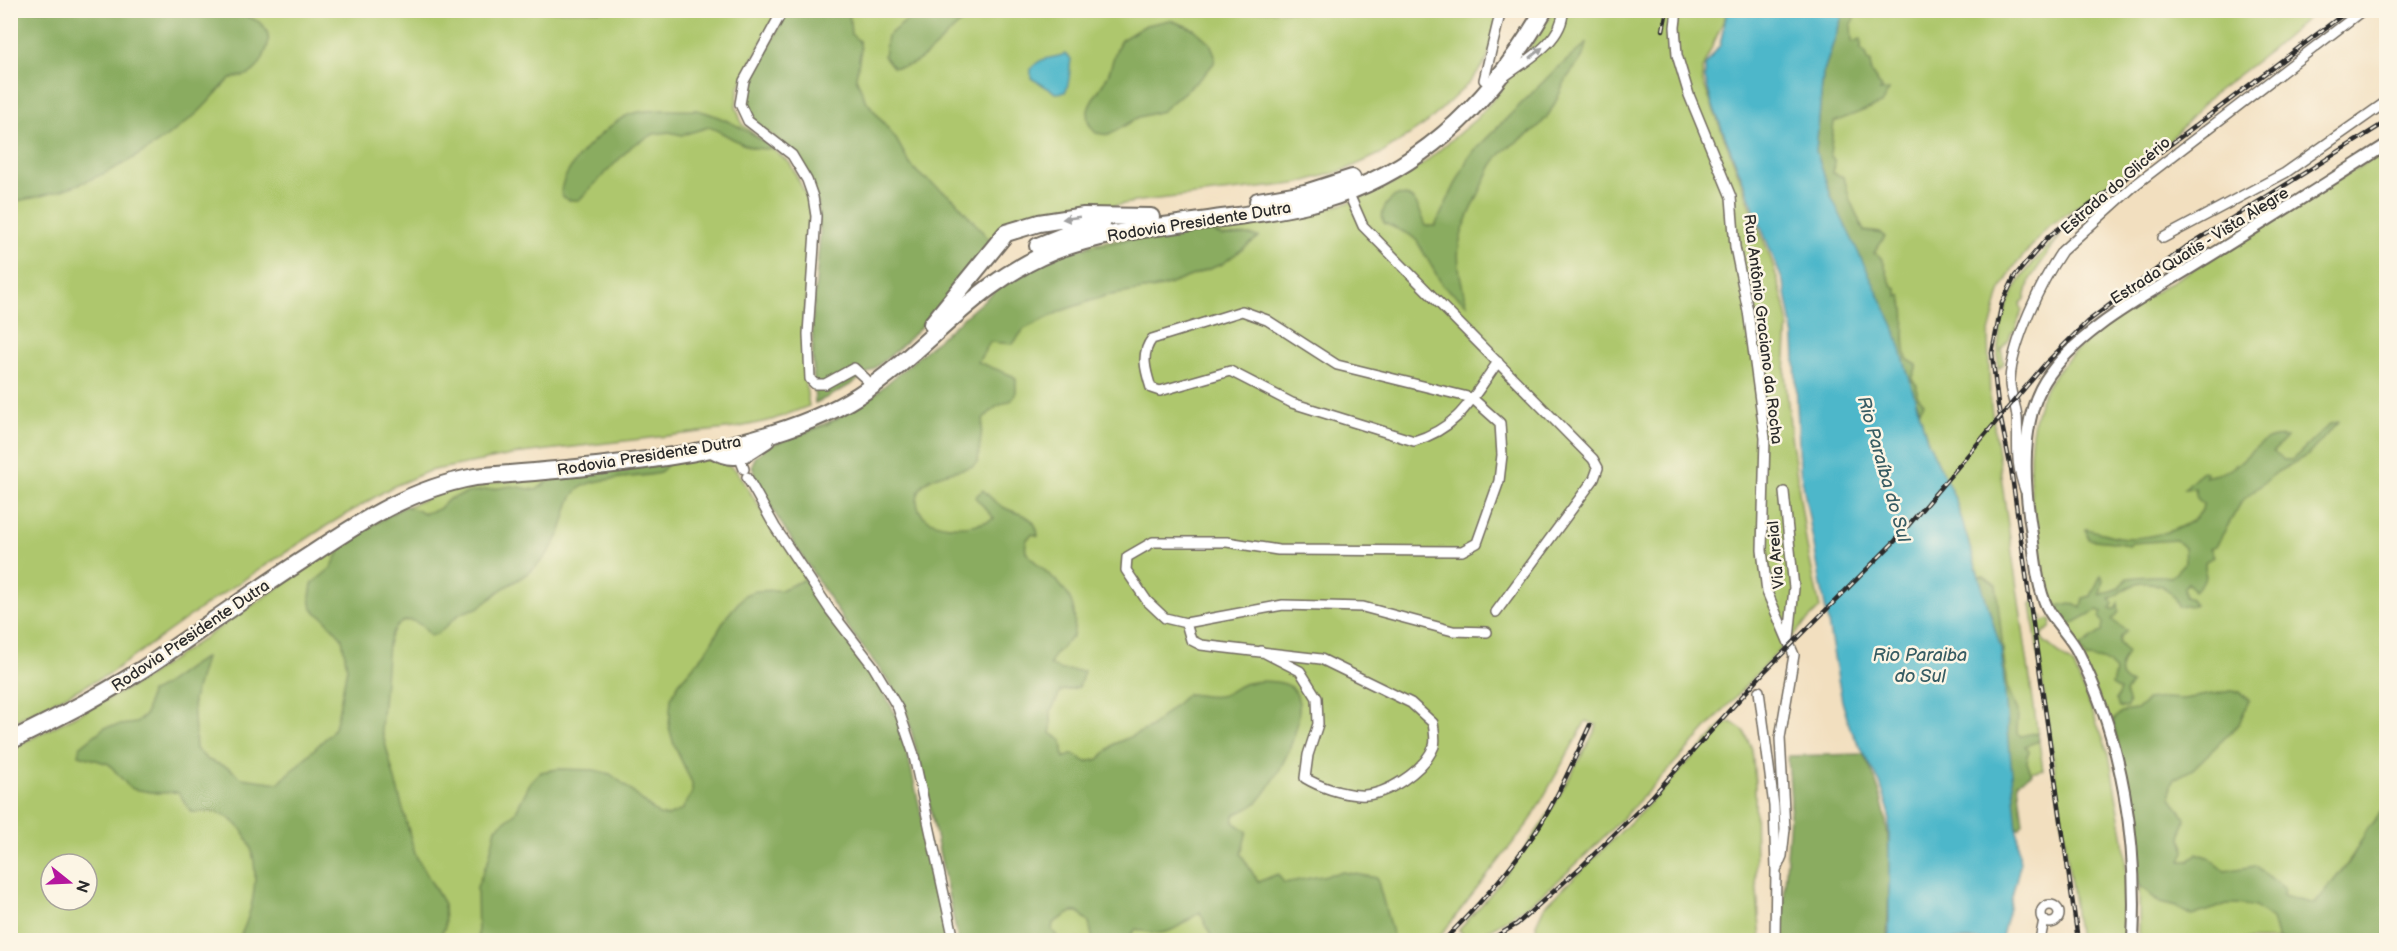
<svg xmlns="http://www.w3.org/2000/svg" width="2397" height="951" viewBox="0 0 2397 951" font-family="'Balsamiq Sans',sans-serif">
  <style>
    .green { fill: #aec76d; stroke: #6c794c; stroke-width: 1.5; fill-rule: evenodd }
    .forest { fill: #8aac60; stroke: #5a6c46; stroke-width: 1.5 }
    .water { fill: #4db7ca; stroke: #3c717a; stroke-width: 1.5 }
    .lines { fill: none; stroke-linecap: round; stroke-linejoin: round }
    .minor-casing { stroke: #716a5f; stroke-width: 12 }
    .tertiary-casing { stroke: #716a5f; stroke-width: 14 }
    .motorway-casing { stroke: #716a5f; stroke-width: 20 }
    .minor { stroke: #fff; stroke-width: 9 }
    .tertiary { stroke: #fff; stroke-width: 10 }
    .motorway { stroke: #fff; stroke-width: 16 }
    .rail-casing { stroke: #2b2b2b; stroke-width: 4.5 }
    .rail { stroke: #fcf5e5; stroke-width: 2; stroke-dasharray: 7; stroke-linecap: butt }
    .oneway { fill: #a0a0a0 }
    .labels { text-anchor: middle; stroke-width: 5; stroke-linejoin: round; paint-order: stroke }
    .street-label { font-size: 16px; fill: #2b2b2b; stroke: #fcf5e5 }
    .water-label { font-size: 18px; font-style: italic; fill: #375c63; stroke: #fcf5e5 }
  </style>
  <rect width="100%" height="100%" fill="#fcf5e5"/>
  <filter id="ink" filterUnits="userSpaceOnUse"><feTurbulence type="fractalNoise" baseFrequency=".0167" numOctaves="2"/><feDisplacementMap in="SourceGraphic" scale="12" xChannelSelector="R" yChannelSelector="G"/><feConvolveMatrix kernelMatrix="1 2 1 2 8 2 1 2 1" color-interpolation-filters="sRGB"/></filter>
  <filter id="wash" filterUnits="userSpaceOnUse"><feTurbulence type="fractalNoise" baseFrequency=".008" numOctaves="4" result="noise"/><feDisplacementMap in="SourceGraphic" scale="24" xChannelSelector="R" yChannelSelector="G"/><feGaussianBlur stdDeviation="1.35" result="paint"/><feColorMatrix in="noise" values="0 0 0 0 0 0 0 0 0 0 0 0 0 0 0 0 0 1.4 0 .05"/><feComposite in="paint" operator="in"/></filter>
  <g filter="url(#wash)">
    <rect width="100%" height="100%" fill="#f2dfbf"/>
    <g class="green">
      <path d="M11 11H777L739 87 736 106 742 124 790 163 810 203 811 241 804 324 805 381 809 406 772 420 735 428 522 453 429 471 390 488 328 525 211 601 109 674 11 723Z"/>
      <path d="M787 11H1500L1487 60 1470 82 1428 122 1382 153 1345 170 1295 184 1140 201 1024 222 888 357 841 390 815 403 812 353 820 235 818 204 793 151 757 124 747 104 754 77Z"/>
      <path d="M1554 11H1728L1702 69 1703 82 1772 262 1784 302 1788 321 1785 373 1791 435 1807 547 1820 608C1756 672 1698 740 1635 805 1584 858 1536 909 1469 940L1459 930C1506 879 1544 827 1576 765 1583 752 1592 739 1597 725L1586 721 1530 821 1437 940H958L925 784 906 710 888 680 849 629 759 488 752 465 756 456 768 446 845 415 1091 243 1309 213 1354 201 1398 181 1423 164 1477 118 1500 91Z"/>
      <path d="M1844 11H2316L2271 50 2211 96 2171 139 2048 227 2013 268 2000 292 1988 336 1990 399 2043 770 2012 774 2001 649 1956 501 1927 439 1894 326 1831 196 1818 112Z"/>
      <path d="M2386 150V806C2371 822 2363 841 2350 859 2331 888 2307 916 2282 940H2139V857L2134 820 2113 727 2048 598C2036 538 2017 454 2042 396 2068 336 2174 282 2228 248 2281 215 2334 182 2386 150Z"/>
      <path d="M2060 236 2030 279 2025 299 2020 304 2022 310 2015 331 2011 333 2009 340 2001 349 2004 363 1998 369C1995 312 2017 273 2060 236Z"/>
      <path d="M697 457 724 463 736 470 838 629 882 689 950 940H11V749L135 685 385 515 446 491 473 485ZM51 864H87V900H51Z"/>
      <path d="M2035 600 2039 614 2043 617 2037 620 2038 623 2050 619 2052 622 2050 628 2042 634 2043 640 2074 666 2109 754 2124 840 2127 883 2125 940H2079L2031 604Z"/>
      <path d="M1731 722 1744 731 1752 749 1755 782 1756 879 1761 940H1538L1536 924 1544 907 1646 807 1723 725Z"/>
    </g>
    <g class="forest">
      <path d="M11 10 227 11C249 16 277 22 266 51 263 59 258 69 251 73 244 78 236 75 229 80 217 91 207 105 194 116 140 160 80 192 11 202Z"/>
      <path d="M920 10 982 11C949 21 927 72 893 67L884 56 887 36Z"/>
      <path d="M787 11H849L851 34 859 41 861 49 856 77 865 99 896 139 910 164 919 174 954 199 993 244C942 305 891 371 815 403L812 324 820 235 818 204 793 151 757 124 747 104 754 77Z"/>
      <path d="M1844 11H1858L1851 24 1852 42 1861 39V49L1867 55V61L1871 62V72L1882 88 1880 91 1889 90 1881 104 1834 122 1830 154 1835 162 1833 173 1844 177 1850 200 1864 231 1880 233 1885 237 1874 253C1890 259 1883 281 1897 289V297L1901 295C1909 317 1900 336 1907 359L1917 365 1912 380 1917 385V395L1924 403 1920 410 1831 196 1816 151 1823 74Z"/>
      <path d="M1170 20 1194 29 1210 43 1215 55 1214 63 1204 75 1162 111 1139 117 1109 135 1096 133C1074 113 1100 93 1108 75 1113 63 1114 51 1121 40L1146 25Z"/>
      <path d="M1587 43C1585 58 1575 66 1567 78 1560 92 1555 106 1546 118 1534 134 1517 140 1503 152 1492 161 1488 174 1482 187 1459 237 1450 247 1467 304L1443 286 1417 241 1410 235 1384 223C1379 212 1386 203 1395 196 1417 192 1419 210 1426 226H1435L1469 156 1551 74Z"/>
      <path d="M697 110C725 117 749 131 772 148 747 153 731 135 709 127L682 135 669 132 654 134 633 145 579 200H568L562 196C554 174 610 120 631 114 650 108 677 111 697 110Z"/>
      <path d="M1201 226 1222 236 1250 235 1259 237 1222 264 1163 287 1105 296 1061 311 1024 329 1013 344 990 342 978 362 1013 376 1016 379V393L1012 400 996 407 983 419 978 461 973 466C959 471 942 472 929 480 922 484 918 492 917 499 916 533 974 530 994 518L975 497 983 490C990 497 996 504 1005 508 1021 516 1036 514 1038 536L1033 534C1025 539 1025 544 1026 552 1051 582 1082 588 1073 636L1054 655 1050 665 1061 670 1084 671 1079 687 1061 691 1051 711V733L1062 741 1064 758 1073 754 1086 762 1099 759 1114 744 1150 728 1187 694C1197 694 1208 698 1219 696 1226 695 1233 689 1239 686 1251 680 1272 680 1285 684 1323 698 1274 789 1255 804 1249 809 1241 811 1234 815V822L1247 831 1241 854 1258 882 1278 874 1284 883 1343 872 1377 878 1393 937 1391 940H1213L1200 912C1175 929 1167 939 1136 929L1126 940H1093L1089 923 1079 912H1072L1053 923 1052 930 1060 940H958L925 784 906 710 888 680 849 629 786 531 759 488 752 465 756 456 768 446 826 425 869 399 998 288 1066 251Z"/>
      <path d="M2338 422 2308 455 2277 472 2242 501 2216 546 2210 548 2214 556 2205 562C2206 576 2206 582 2194 591L2188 583 2184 587 2185 597 2191 599 2195 605 2178 607C2172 584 2147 577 2127 588 2120 591 2118 596 2110 598L2113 604 2110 609H2115L2118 603 2119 612 2112 620 2127 631 2120 637 2119 643 2127 652C2121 664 2113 676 2131 684L2125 693 2129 704 2126 708 2119 707 2116 700 2120 690 2112 685 2115 672C2106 659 2102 659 2086 658L2080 647 2102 631 2103 622 2100 618 2102 612 2097 610 2066 627 2052 607 2071 603 2081 608 2083 598 2091 596 2101 575 2103 579 2100 595 2119 588 2128 578C2144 577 2155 574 2171 577L2185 562 2184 548 2176 540 2132 543 2129 546C2115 540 2102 542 2088 539L2086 529C2097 531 2107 535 2118 537 2141 541 2189 531 2202 510L2203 504 2197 498 2195 488H2185L2202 471 2206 472 2205 477C2214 474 2223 474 2232 468 2252 455 2261 433 2287 437L2273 452 2284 460H2292L2330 424Z"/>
      <path d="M672 459 660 473C640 478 595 477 580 488 565 499 567 522 558 537 542 567 529 573 502 589 493 595 487 604 477 608 471 610 466 611 460 614 449 621 445 632 431 636 427 633 426 629 422 626 404 612 392 628 388 644L381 728 415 854 444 904 445 927 438 940H238C259 904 268 832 219 813 209 809 201 813 191 812L178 792 157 793 133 789 128 786 109 764 79 755 80 747 105 727 136 723 146 714 150 692C161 691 191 663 205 658L193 700 196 749 208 760 229 768 242 778 279 783 331 733 336 724 347 668 342 638 324 618 312 609 310 597 312 584 331 568 344 543 405 506 425 513 439 509 449 499 471 492 512 486 536 490 559 474Z"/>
      <path d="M1979 576H1984L1996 585 2007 687 2018 711 2017 733 2021 736 2038 732 2039 741 2025 746 2029 750 2027 762 2032 774 2018 782 2023 823 2019 828 2016 827Z"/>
      <path d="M805 579 882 689 901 725 950 940H478L477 887 489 858 496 828 515 813 531 781 541 772 558 769 594 770 610 774 621 782 659 815 668 816 682 810 692 793V783L674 745 669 727 671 698 679 683 705 653 727 616 745 595 755 591 781 590Z"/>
      <path d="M2231 691 2240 692 2249 700 2239 724 2193 769 2174 779 2171 785V797L2185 818 2181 839 2185 851 2181 861H2189L2197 853 2208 857 2225 871 2255 866 2284 888 2283 896 2315 904 2351 859 2368 828 2386 806V940H2278L2272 919 2255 907 2237 904H2227L2192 916 2176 907 2160 903 2139 885 2134 820 2113 721 2121 712 2136 710 2147 700 2164 698 2183 699Z"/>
      <path d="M1863 754C1897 814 1889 874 1887 940H1781L1791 801 1788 756Z"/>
    </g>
    <g class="water">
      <path d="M1727 11H1844L1823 74 1816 151 1831 196 1894 326 1927 439 1956 501 2001 649 2020 865 2001 940H1889V811L1880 783 1850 728 1842 701 1800 468 1794 337 1785 287 1711 101 1705 78V66L1720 45Z"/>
      <path d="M1065 54 1071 59C1069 70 1071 82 1065 92L1056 93 1031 78V69C1042 55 1051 60 1065 54Z"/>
    </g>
  </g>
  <g filter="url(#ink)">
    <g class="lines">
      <g class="minor-casing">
        <g id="minor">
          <path d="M783 10 744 81 740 104 748 121 792 155 807 180 813 197 816 216 808 334 810 379 815 384H825L854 368 866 379"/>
          <path d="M1677 10 1675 27 1677 55 1689 95 1731 197 1735 247 1748 311 1765 438 1762 550 1767 592 1794 655 1780 738 1785 829 1782 856 1776 870 1775 940"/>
          <path d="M1505 76C1526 61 1564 40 1563 10"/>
          <path d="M1484 80 1501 10"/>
          <path d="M1348 192 1363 226 1593 459 1598 468 1594 479 1496 612"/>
          <path d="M2163 238 2285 173 2386 102"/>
          <path d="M739 456 744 469"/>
          <path d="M747 477 775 527 830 610 873 666 898 708 913 752 954 940"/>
          <path d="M2025 490C2014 458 2019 448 2017 417 2016 404 2009 392 2010 380 2012 342 2041 282 2062 251L2135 185 2363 10"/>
          <path d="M1784 492 1794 588 1789 639"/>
          <path d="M1186 623 1191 640 1201 645 1321 659 1411 703 1433 723C1434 730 1436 740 1434 746 1424 771 1385 797 1359 795 1341 794 1320 787 1305 778L1308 755 1318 724 1317 698 1300 671 1261 651"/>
          <path d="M1487 632 1453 631 1363 607 1283 605 1186 623 1165 618 1147 601 1126 570 1127 557 1153 542H1227L1278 550 1462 551 1477 543 1499 481 1502 455 1500 423 1472 398 1337 365 1267 320 1242 311 1152 339C1140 354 1146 372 1151 388L1160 391 1230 371 1292 403 1414 441C1459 428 1472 398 1498 362"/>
          <path d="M1759 691 1774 806 1776 868"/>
          <circle cx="2050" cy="914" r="9"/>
          <path d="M2040 940 2044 920"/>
        </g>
      </g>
      <g class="tertiary-casing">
        <path id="tertiary" d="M2133 940C2138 843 2123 740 2078 652 2070 636 2055 623 2047 607 2036 584 2035 553 2031 528 2024 484 2020 421 2045 381 2076 331 2147 295 2195 265 2259 226 2323 185 2386 145"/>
      </g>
      <g class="motorway-casing">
        <g id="motorway">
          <path d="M1258 201 1305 193 1352 178"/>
          <path d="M1038 246 1068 234 1102 226"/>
          <path d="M932 324 1006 233 1039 223 1084 216 1151 217"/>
          <path d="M710 448C737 463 742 455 766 440"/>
          <path d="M10 741C61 716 111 691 158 659 209 624 259 588 312 554 363 520 413 488 475 477 589 467 762 458 859 395 930 349 971 284 1054 251 1106 231 1161 227 1215 219 1251 214 1288 210 1323 200 1423 171 1493 99 1544 10"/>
        </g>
      </g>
      <use href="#minor" class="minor"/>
      <use href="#tertiary" class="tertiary"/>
      <use href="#motorway" class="motorway"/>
      <g class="rail-casing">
        <g id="rail">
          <path d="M1663 30 1667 10"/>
          <path d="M1444 940C1473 911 1501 880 1525 847 1553 810 1571 766 1590 725"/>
          <path d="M1490 940 1517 924 1581 867 1650 799 1764 672 1895 541 2046 363 2087 322 2186 247 2386 122"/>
          <path d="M2078 940 2011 469 1998 405 1992 353 2002 303 2015 276 2049 236 2349 10"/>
        </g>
      </g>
      <use href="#rail" class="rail"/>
    </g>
    <defs><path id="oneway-solid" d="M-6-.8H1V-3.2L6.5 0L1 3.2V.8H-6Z" transform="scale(1.5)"/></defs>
    <g class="oneway">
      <use href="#oneway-solid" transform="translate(1536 53) rotate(-39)"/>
      <use href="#oneway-solid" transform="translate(1071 218) rotate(172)"/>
    </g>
  </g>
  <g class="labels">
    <g class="street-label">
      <text transform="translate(2115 185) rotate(-41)" y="6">Estrada do Glicério</text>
      <text transform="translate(1199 221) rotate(-9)" y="6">Rodovia Presidente Dutra</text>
      <text transform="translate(2199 245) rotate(-32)" y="6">Estrada Quatis - Vista Alegre</text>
      <text transform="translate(1764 329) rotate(83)" y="6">Rua Antônio Graciano da Rocha</text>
      <text transform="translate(649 455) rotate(-9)" y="6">Rodovia Presidente Dutra</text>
      <text transform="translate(1775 555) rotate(-95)" y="6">Via Areial</text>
      <text transform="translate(190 635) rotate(-34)" y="6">Rodovia Presidente Dutra</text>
    </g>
    <g class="water-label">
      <text transform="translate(1884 469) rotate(74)" y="6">Rio Paraíba do Sul</text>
      <text x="1920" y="661">Rio Paraiba<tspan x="1920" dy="21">do Sul</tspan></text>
    </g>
  </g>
  <rect width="2397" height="951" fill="none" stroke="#fcf5e5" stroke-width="36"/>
  <g transform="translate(69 882) rotate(108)"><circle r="28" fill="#fcf5e5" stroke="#a8a49b" stroke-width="1.5"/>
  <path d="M0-4.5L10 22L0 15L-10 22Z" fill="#b5179e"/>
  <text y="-9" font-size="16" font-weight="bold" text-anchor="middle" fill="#2b2b2b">N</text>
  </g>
</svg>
